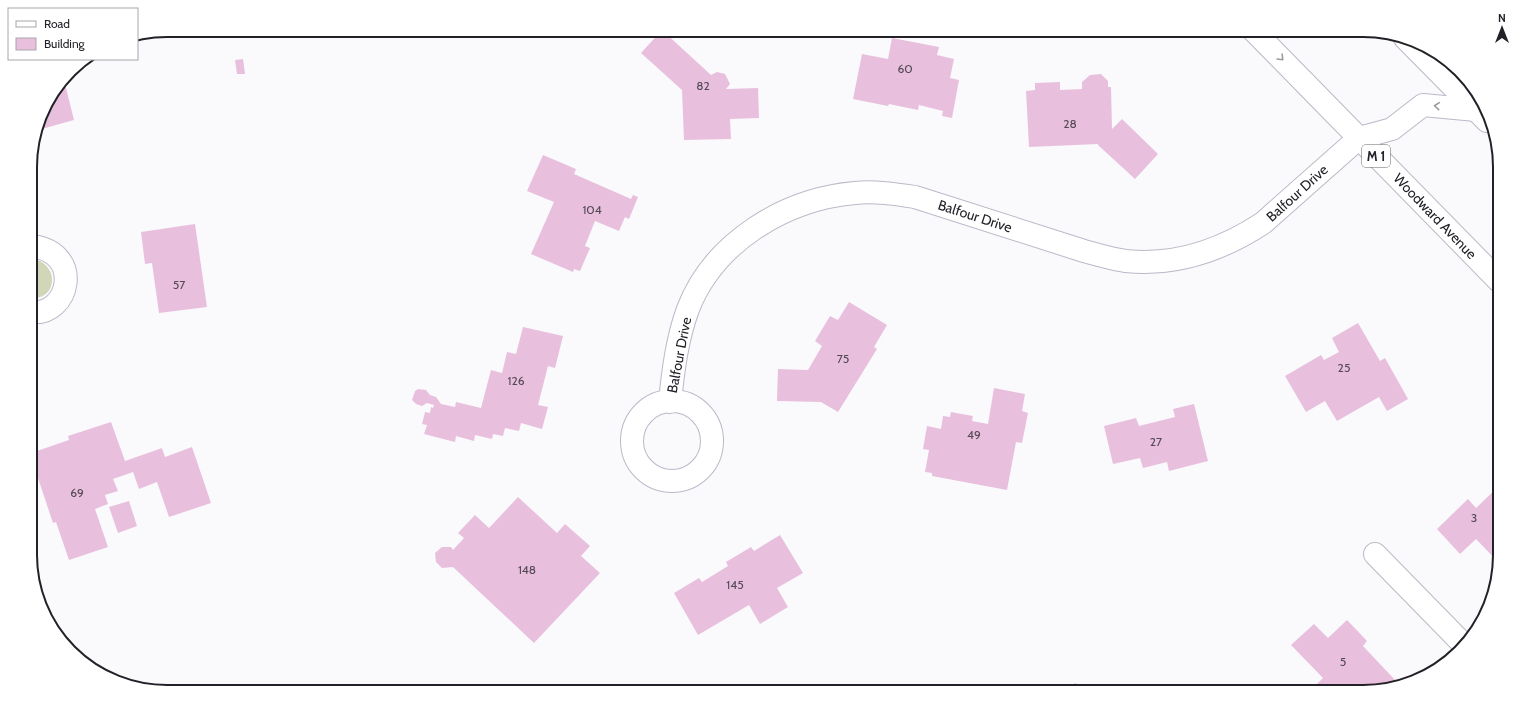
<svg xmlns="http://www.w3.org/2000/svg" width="1530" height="722" viewBox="0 0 1530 722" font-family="Cabin,sans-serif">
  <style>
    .green { fill: #d1d6b8 }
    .building { fill: #e8c0de }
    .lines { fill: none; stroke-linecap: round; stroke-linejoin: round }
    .minor-casing { stroke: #bdb8c8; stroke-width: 24 }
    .major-casing { stroke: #bdb8c8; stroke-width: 24 }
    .minor { stroke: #fff; stroke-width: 22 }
    .major { stroke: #fff; stroke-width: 22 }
    .oneway { stroke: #9c9b9e }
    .labels { text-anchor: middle; stroke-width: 3; stroke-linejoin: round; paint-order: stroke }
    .number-label { font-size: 12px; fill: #544955 }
    .shield { fill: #fff; stroke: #656468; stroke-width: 1 }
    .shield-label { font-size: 13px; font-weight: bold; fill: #232127 }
    .street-label { font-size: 14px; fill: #232127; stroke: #fff }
    .rim { fill: none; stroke: #232127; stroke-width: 2 }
  </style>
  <rect width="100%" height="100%" fill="#faf9fc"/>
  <path class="green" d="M31 259C59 261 59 300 31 298Z"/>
  <g class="building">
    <path d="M662 30 711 75 717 72 725 74 730 84 726 89 758 88 759 118 730 119 731 139 684 140 682 90 641 53Z"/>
    <path d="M892 38 939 47 937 55 954 59 950 78 959 80 952 118 942 116 943 111 919 105 918 110 889 104 888 106 853 99 862 54 888 59Z"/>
    <path d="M243 59 245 74H237L235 60Z"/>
    <path d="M1101 74 1108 81V87H1111L1112 129 1122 119 1158 154 1135 179 1098 145V144L1029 147 1026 91 1035 90V83L1060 82V90L1082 89V82L1090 75Z"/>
    <path d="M64 80 74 120 38 130 44 106Z"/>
    <path d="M543 155 576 169 574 174 631 199 633 195 638 197 629 219 625 217 619 231 595 221 585 246 590 248 580 271 574 269 573 272 531 254 554 202 527 191Z"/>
    <path d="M195 224 207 307 159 313 152 263 145 264 141 232Z"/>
    <path d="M849 302 887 325 874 347 877 349 838 412 821 402 777 401 778 369 808 370 822 346 815 341 830 316 838 320Z"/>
    <path d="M1358 323 1380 361 1385 358 1408 399 1387 411 1379 397 1337 421 1325 401 1306 412 1285 376 1321 355 1324 360 1339 352 1332 338Z"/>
    <path d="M523 327 563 336 555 368 548 366 538 405 548 407 542 429 521 423 519 431 505 428 503 436 493 434 492 439 475 435 474 441 456 436 455 442 424 434 427 425 422 424 425 412 430 413 431 407 433 408 434 405 427 403 422 406 416 404 412 400 415 391 418 389 426 390 430 395 436 397 441 404 455 407 456 402 481 408 491 370 502 373 507 352 516 354Z"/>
    <path d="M994 388 1025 394 1022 411 1028 413 1022 443 1016 442 1007 490 932 476V473L925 472 929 450 923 449 927 426 941 429 943 416 950 417 951 412 973 416 972 421 988 424Z"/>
    <path d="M1194 404 1208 461 1169 471 1167 462 1143 468 1140 458 1113 464 1104 426 1136 418 1139 426 1175 417 1173 409Z"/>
    <path d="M111 422 125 461 162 448 165 457 192 447 211 503 169 517 157 482 139 489 133 472 113 479 118 491 105 495 108 504 95 509 108 547 69 560 56 522 53 523 31 457V453L69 440 68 436Z"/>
    <path d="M1498 487 1500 490V556L1499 563 1476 539 1460 554 1437 529 1468 499 1476 508Z"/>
    <path d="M518 497 557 533 565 524 590 546 581 556 600 573 534 643 453 567 442 568 436 562 435 553 442 547H451L453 550 464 538 458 533 475 515 489 528Z"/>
    <path d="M129 501 137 526 118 533 109 507Z"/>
    <path d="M780 535 803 573 777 588 788 607 760 624 749 605 698 635 674 593 699 578 702 582 728 566 726 562 751 547 754 551Z"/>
    <path d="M1347 620 1367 641 1363 646 1395 680 1391 685 1372 692H1316L1313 688 1323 678 1291 645 1314 624 1328 638Z"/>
    <path d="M1076 683 1080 692H1055Z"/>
  </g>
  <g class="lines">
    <g class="minor-casing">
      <g id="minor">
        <path d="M31 246C85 252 69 317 31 312"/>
        <circle cx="672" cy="441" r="40"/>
        <path d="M670 402C673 371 677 339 688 309 714 242 785 199 855 193 875 191 895 194 915 197L1084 251C1098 255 1112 259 1126 261 1176 266 1222 250 1263 223L1359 138"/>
        <path d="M1375 554 1465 646"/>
      </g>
    </g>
    <g class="major-casing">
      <g id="major">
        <path d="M1253 30 1499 281"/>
        <path d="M1405 38 1487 121"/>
        <path d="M1359 138 1392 129 1423 105 1476 110"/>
      </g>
    </g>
    <use href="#minor" class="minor"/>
    <use href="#major" class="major"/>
  </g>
  <defs><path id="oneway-chevron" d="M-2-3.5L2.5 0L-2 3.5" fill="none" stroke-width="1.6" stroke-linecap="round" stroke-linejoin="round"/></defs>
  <g class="oneway">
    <use href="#oneway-chevron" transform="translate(1281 58) rotate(46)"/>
    <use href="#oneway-chevron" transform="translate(1437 106) rotate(-175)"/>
  </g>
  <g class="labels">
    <g class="number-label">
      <text x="905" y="73">60</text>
      <text x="703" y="90">82</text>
      <text x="1070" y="128">28</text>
      <text x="592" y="214">104</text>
      <text x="179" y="289">57</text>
      <text x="843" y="363">75</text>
      <text x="1344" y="372">25</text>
      <text x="516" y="385">126</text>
      <text x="974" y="439">49</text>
      <text x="1156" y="446">27</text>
      <text x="77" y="497">69</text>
      <text x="1474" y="522">3</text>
      <text x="527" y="574">148</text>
      <text x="735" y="589">145</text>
      <text x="1343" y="666">5</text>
    </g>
    <rect class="shield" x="1362" y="145" width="28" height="22" rx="3"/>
    <g class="shield-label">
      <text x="1376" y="161">M 1</text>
    </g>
    <g class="street-label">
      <text transform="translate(1297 193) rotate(-42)" y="5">Balfour Drive</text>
      <text transform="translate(975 216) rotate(18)" y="5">Balfour Drive</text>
      <text transform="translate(1435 216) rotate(46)" y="5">Woodward Avenue</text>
      <text transform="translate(679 355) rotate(-79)" y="5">Balfour Drive</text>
    </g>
  </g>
  <path d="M0 0H1530V722H0ZM167 37H1363A130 130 0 0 1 1493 167V555A130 130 0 0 1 1363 685H167A130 130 0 0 1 37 555V167A130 130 0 0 1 167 37Z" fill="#fff" fill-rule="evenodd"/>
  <path class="rim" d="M167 37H1363A130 130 0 0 1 1493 167V555A130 130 0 0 1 1363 685H167A130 130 0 0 1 37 555V167A130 130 0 0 1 167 37Z"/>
  <rect x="8" y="8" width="130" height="52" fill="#ffffff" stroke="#a7a6a9"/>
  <rect x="16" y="21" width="20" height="6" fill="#ffffff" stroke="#a7a6a9"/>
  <text x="44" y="28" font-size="12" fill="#232127">Road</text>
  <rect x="16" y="38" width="20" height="12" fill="#e8c0de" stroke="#a7a6a9"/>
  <text x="44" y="48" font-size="12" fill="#232127">Building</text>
  <g transform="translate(1502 28)" stroke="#ffffff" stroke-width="3" paint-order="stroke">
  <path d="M0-3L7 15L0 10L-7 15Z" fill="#232127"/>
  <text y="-6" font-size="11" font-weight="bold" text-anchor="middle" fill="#232127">N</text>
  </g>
</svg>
